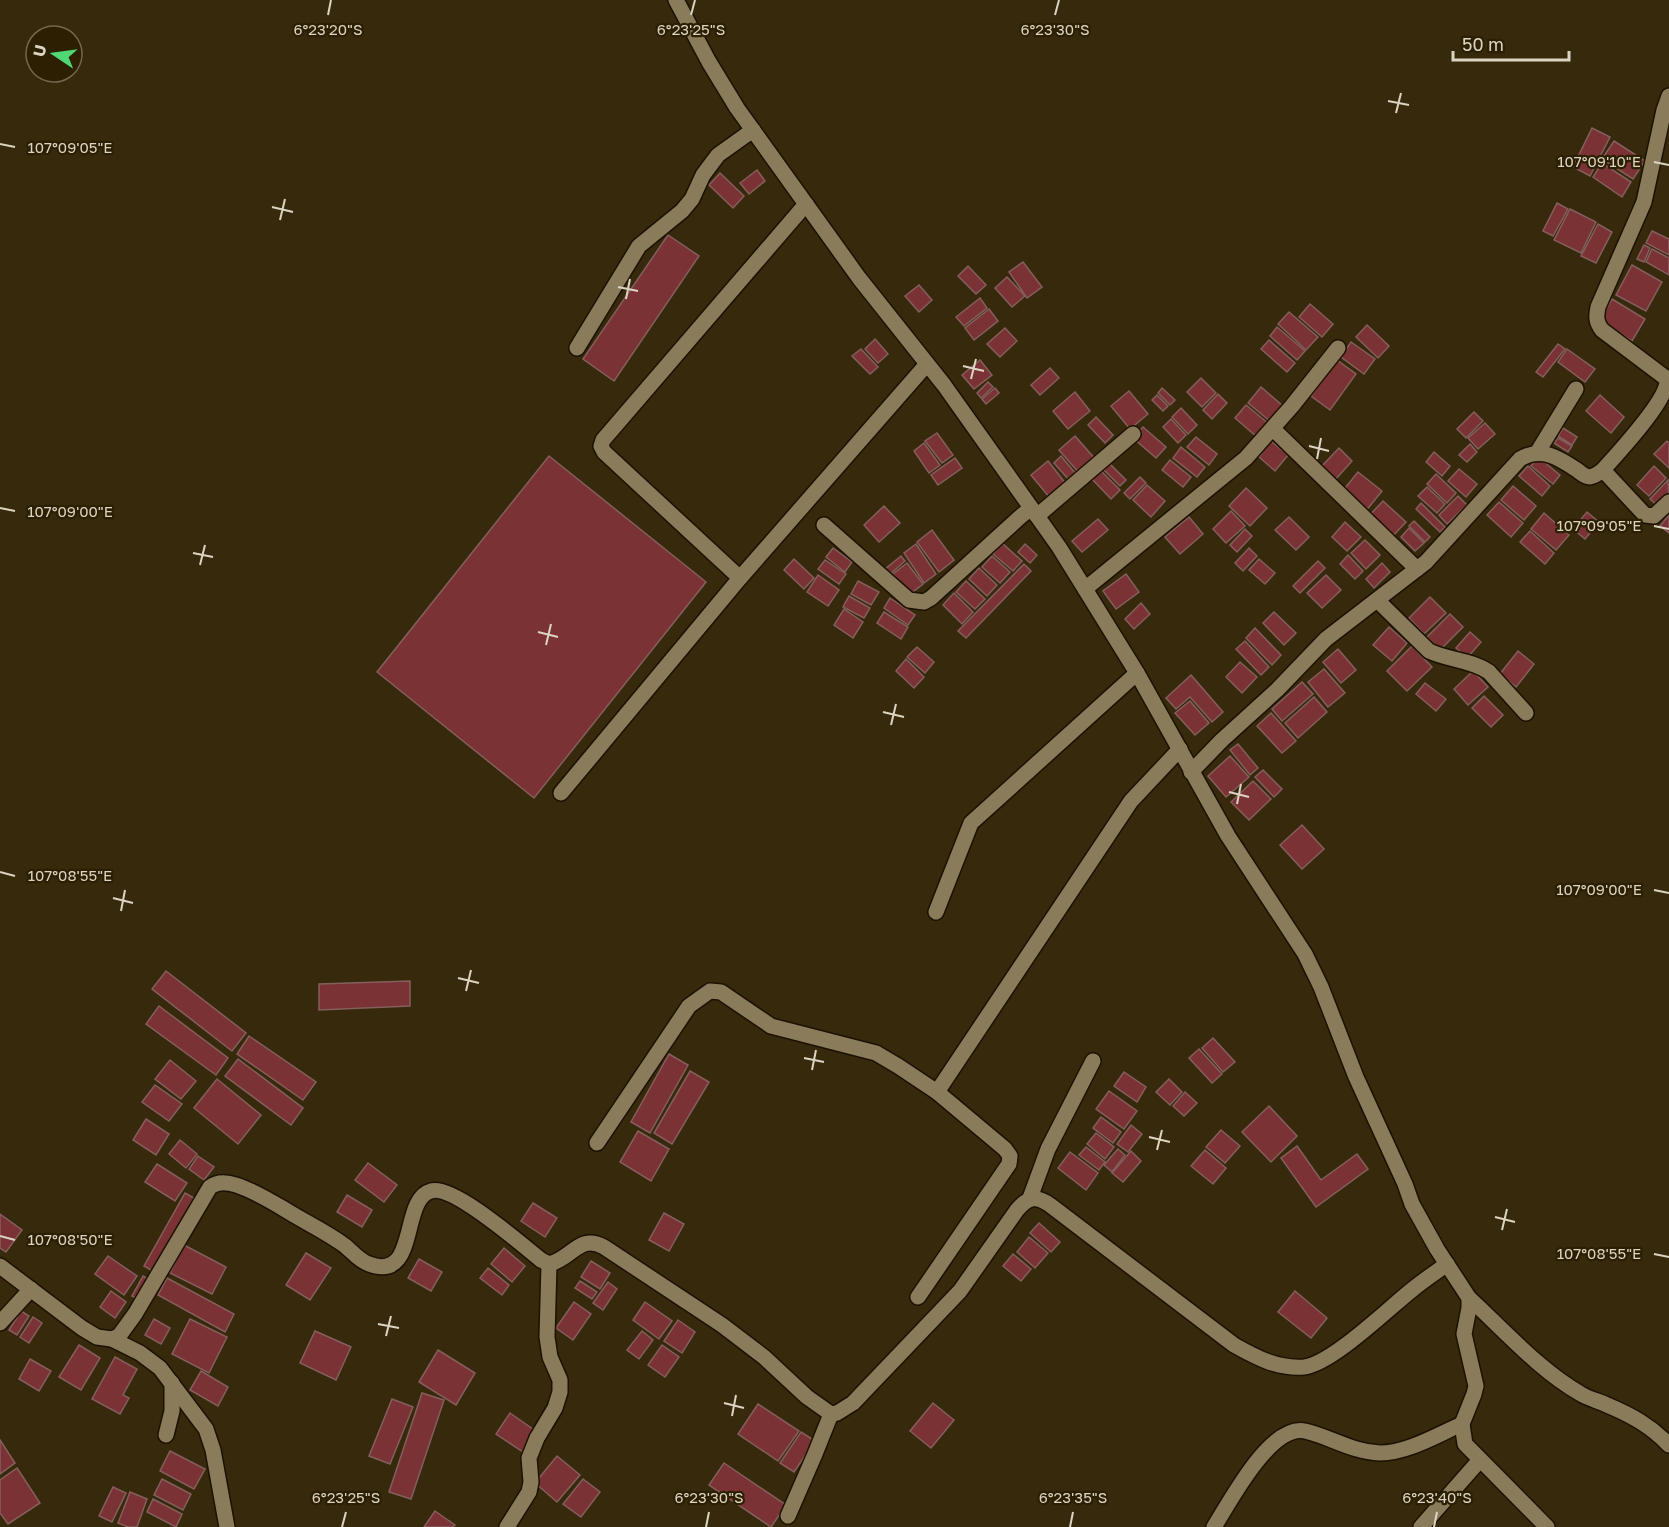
<svg xmlns="http://www.w3.org/2000/svg" width="1669" height="1527" viewBox="0 0 1669 1527" font-family="'Golos Text',sans-serif">
  <style>
    .building { fill: #7a3234; stroke: #845f5e; stroke-width: 1.5 }
    .lines { fill: none; stroke-linecap: round; stroke-linejoin: round }
    .minor-casing { stroke: #1c1200; stroke-width: 18 }
    .minor { stroke: #8a7b5b; stroke-width: 15 }
    .ticks { fill: none; stroke: #dcd4c3; stroke-width: 2 }
    .ticks-label { font-size: 15px; text-anchor: middle; fill: #dcd4c3; stroke: #2c1f02; stroke-width: 4.5; stroke-linejoin: round; paint-order: stroke }
  </style>
  <rect width="100%" height="100%" fill="#37290b"/>
  <g class="building">
    <path d="M1592 128 1610 137 1590 176 1573 167Z"/>
    <path d="M1614 141 1645 161 1633 179 1602 159Z"/>
    <path d="M1602 163 1631 182 1622 197 1593 177Z"/>
    <path d="M757 170 765 181 749 194 740 183Z"/>
    <path d="M720 173 744 196 733 208 709 185Z"/>
    <path d="M1557 203 1568 209 1553 236 1543 231Z"/>
    <path d="M1570 209 1596 222 1581 253 1554 240Z"/>
    <path d="M1598 224 1612 232 1596 263 1581 256Z"/>
    <path d="M1652 231 1669 239V255L1646 243Z"/>
    <path d="M668 235 699 256 614 381 583 359Z"/>
    <path d="M1644 245 1650 248 1644 262 1637 259Z"/>
    <path d="M1652 249 1669 258V275L1646 262Z"/>
    <path d="M1023 262 1042 287 1027 298 1009 272Z"/>
    <path d="M1632 265 1662 282 1646 311 1616 295Z"/>
    <path d="M968 266 986 285 976 294 958 276Z"/>
    <path d="M1007 277 1025 296 1012 307 995 288Z"/>
    <path d="M919 285 932 300 919 312 905 296Z"/>
    <path d="M980 298 987 308 964 326 956 317Z"/>
    <path d="M1612 299 1645 319 1632 341 1599 321Z"/>
    <path d="M1310 304 1333 324 1322 337 1299 317Z"/>
    <path d="M989 309 998 321 974 340 965 328Z"/>
    <path d="M1289 312 1318 337 1306 350 1278 324Z"/>
    <path d="M1367 325 1389 346 1378 358 1356 337Z"/>
    <path d="M1277 327 1305 351 1297 360 1270 336Z"/>
    <path d="M1005 328 1017 341 1000 357 987 344Z"/>
    <path d="M875 339 888 354 878 363 865 349Z"/>
    <path d="M1269 340 1295 363 1287 372 1261 349Z"/>
    <path d="M1351 342 1375 359 1364 374 1341 357Z"/>
    <path d="M1558 344 1565 349 1543 377 1536 372Z"/>
    <path d="M861 349 878 367 870 374 852 356Z"/>
    <path d="M1567 349 1595 369 1585 382 1558 362Z"/>
    <path d="M980 360 992 375 974 389 962 375Z"/>
    <path d="M1337 360 1356 374 1330 410 1311 396Z"/>
    <path d="M1050 368 1059 378 1040 395 1031 385Z"/>
    <path d="M1201 378 1216 393 1202 407 1187 392Z"/>
    <path d="M988 382 993 387 981 398 977 393Z"/>
    <path d="M1261 387 1284 407 1271 422 1248 403Z"/>
    <path d="M995 388 999 393 986 404 982 399Z"/>
    <path d="M1162 388 1175 400 1170 405 1158 393Z"/>
    <path d="M1129 391 1148 414 1130 429 1111 406Z"/>
    <path d="M1075 392 1090 411 1068 429 1053 411Z"/>
    <path d="M1218 394 1227 403 1212 419 1203 410Z"/>
    <path d="M1157 395 1168 406 1163 411 1152 400Z"/>
    <path d="M1600 395 1624 417 1611 433 1586 411Z"/>
    <path d="M1246 405 1269 424 1257 437 1235 418Z"/>
    <path d="M1181 408 1197 425 1188 434 1172 417Z"/>
    <path d="M1474 412 1483 421 1466 438 1457 429Z"/>
    <path d="M1096 417 1113 435 1105 443 1088 425Z"/>
    <path d="M1171 419 1186 435 1178 443 1163 427Z"/>
    <path d="M1485 423 1495 434 1478 449 1468 438Z"/>
    <path d="M1143 427 1166 447 1156 458 1133 438Z"/>
    <path d="M1563 428 1577 437 1572 445 1558 436Z"/>
    <path d="M937 433 953 455 942 463 925 441Z"/>
    <path d="M1075 436 1096 460 1080 474 1059 450Z"/>
    <path d="M1196 437 1217 454 1209 465 1187 447Z"/>
    <path d="M1558 438 1572 446 1568 452 1554 443Z"/>
    <path d="M1271 441 1288 455 1275 471 1259 457Z"/>
    <path d="M1667 441 1669 443V468L1654 454Z"/>
    <path d="M924 443 940 465 929 473 914 451Z"/>
    <path d="M1470 444 1477 452 1467 462 1459 455Z"/>
    <path d="M1181 447 1205 467 1197 477 1173 458Z"/>
    <path d="M1339 448 1352 461 1335 480 1321 467Z"/>
    <path d="M1434 452 1450 466 1442 476 1426 462Z"/>
    <path d="M549 456 706 582 534 798 377 672Z"/>
    <path d="M1061 456 1076 474 1069 480 1054 463Z"/>
    <path d="M1538 457 1560 475 1553 484 1531 466Z"/>
    <path d="M955 458 962 468 938 485 931 475Z"/>
    <path d="M1170 460 1191 477 1183 487 1162 470Z"/>
    <path d="M1048 461 1067 485 1050 498 1031 475Z"/>
    <path d="M1109 463 1126 480 1120 486 1103 469Z"/>
    <path d="M1528 466 1550 486 1542 496 1519 476Z"/>
    <path d="M1654 466 1666 478 1649 496 1637 485Z"/>
    <path d="M1459 469 1477 484 1466 497 1448 481Z"/>
    <path d="M1100 470 1120 490 1111 499 1091 478Z"/>
    <path d="M1358 472 1382 491 1365 512 1341 493Z"/>
    <path d="M1436 474 1456 493 1447 503 1427 484Z"/>
    <path d="M1140 477 1146 483 1130 499 1124 493Z"/>
    <path d="M1668 480 1669 498 1660 508 1650 499Z"/>
    <path d="M1147 485 1165 501 1151 517 1133 500Z"/>
    <path d="M1513 486 1536 506 1524 520 1501 500Z"/>
    <path d="M1427 487 1445 504 1437 513 1418 496Z"/>
    <path d="M1246 488 1267 508 1250 526 1229 506Z"/>
    <path d="M1458 496 1467 505 1447 524 1439 515Z"/>
    <path d="M1383 501 1406 522 1390 539 1367 518Z"/>
    <path d="M1499 502 1523 523 1511 537 1487 515Z"/>
    <path d="M1421 503 1445 527 1440 532 1416 509Z"/>
    <path d="M884 506 900 523 879 542 864 525Z"/>
    <path d="M1231 511 1245 526 1226 543 1213 529Z"/>
    <path d="M1587 512 1599 522 1585 539 1573 529Z"/>
    <path d="M1544 513 1569 535 1556 550 1531 529Z"/>
    <path d="M1669 515V533L1660 526Z"/>
    <path d="M1189 517 1203 534 1180 554 1165 537Z"/>
    <path d="M1289 517 1309 537 1296 550 1275 530Z"/>
    <path d="M1098 519 1108 530 1082 552 1072 541Z"/>
    <path d="M1414 521 1430 537 1425 542 1409 526Z"/>
    <path d="M1345 522 1361 537 1347 551 1332 537Z"/>
    <path d="M1409 528 1424 543 1415 551 1401 537Z"/>
    <path d="M1245 529 1252 536 1237 552 1230 545Z"/>
    <path d="M932 530 954 560 939 572 917 542Z"/>
    <path d="M1530 531 1554 553 1545 564 1520 542Z"/>
    <path d="M1365 540 1380 555 1366 569 1351 553Z"/>
    <path d="M1002 543 1022 561 1013 571 993 554Z"/>
    <path d="M916 544 936 574 924 583 904 553Z"/>
    <path d="M1025 544 1037 555 1030 563 1018 552Z"/>
    <path d="M833 548 852 562 845 572 826 557Z"/>
    <path d="M1249 548 1257 556 1243 571 1235 563Z"/>
    <path d="M1348 555 1363 571 1355 579 1340 564Z"/>
    <path d="M901 556 905 561 888 576 884 570Z"/>
    <path d="M992 556 1010 572 1000 583 982 567Z"/>
    <path d="M794 559 814 578 804 589 784 570Z"/>
    <path d="M1259 559 1275 573 1265 584 1249 570Z"/>
    <path d="M825 560 846 574 839 584 818 569Z"/>
    <path d="M1318 561 1325 568 1300 593 1293 586Z"/>
    <path d="M907 563 923 584 909 595 893 574Z"/>
    <path d="M1382 563 1390 572 1374 588 1366 579Z"/>
    <path d="M1024 564 1031 571 966 638 958 631Z"/>
    <path d="M979 568 997 585 987 596 969 579Z"/>
    <path d="M1126 574 1139 592 1116 609 1103 591Z"/>
    <path d="M818 575 839 590 828 606 807 592Z"/>
    <path d="M1326 575 1341 590 1322 608 1307 593Z"/>
    <path d="M858 581 879 592 871 605 851 594Z"/>
    <path d="M966 581 985 599 975 609 956 592Z"/>
    <path d="M954 593 973 612 962 624 943 605Z"/>
    <path d="M849 596 870 608 864 618 843 607Z"/>
    <path d="M1430 597 1446 613 1424 634 1409 618Z"/>
    <path d="M890 598 915 615 908 625 884 608Z"/>
    <path d="M1141 603 1150 614 1134 629 1125 619Z"/>
    <path d="M844 609 863 622 853 638 834 625Z"/>
    <path d="M884 612 908 627 901 639 877 623Z"/>
    <path d="M1274 612 1296 633 1284 645 1263 623Z"/>
    <path d="M1450 614 1463 627 1440 650 1427 637Z"/>
    <path d="M1389 627 1407 643 1392 661 1373 645Z"/>
    <path d="M1255 628 1281 655 1272 665 1246 638Z"/>
    <path d="M1470 632 1481 642 1467 658 1456 648Z"/>
    <path d="M1245 641 1269 667 1261 675 1236 649Z"/>
    <path d="M1412 646 1432 667 1407 691 1387 671Z"/>
    <path d="M917 647 934 662 925 673 907 657Z"/>
    <path d="M1338 649 1356 670 1341 683 1323 662Z"/>
    <path d="M1518 651 1534 664 1516 687 1500 674Z"/>
    <path d="M906 659 924 677 914 688 896 671Z"/>
    <path d="M1240 662 1257 677 1242 693 1226 677Z"/>
    <path d="M1324 669 1345 693 1328 707 1308 682Z"/>
    <path d="M1473 671 1488 687 1468 705 1454 689Z"/>
    <path d="M1191 675 1223 712 1212 722 1190 697 1176 709 1166 698Z"/>
    <path d="M1302 682 1313 694 1282 721 1272 709Z"/>
    <path d="M1425 683 1446 699 1436 711 1416 694Z"/>
    <path d="M1484 696 1503 715 1491 727 1472 708Z"/>
    <path d="M1314 697 1327 712 1298 738 1285 723Z"/>
    <path d="M1190 701 1209 723 1195 735 1175 713Z"/>
    <path d="M1271 713 1296 741 1282 753 1257 726Z"/>
    <path d="M1238 744 1258 768 1250 775 1230 750Z"/>
    <path d="M1230 756 1249 777 1226 797 1208 776Z"/>
    <path d="M1263 770 1282 789 1274 797 1255 777Z"/>
    <path d="M1253 781 1271 799 1249 820 1231 802Z"/>
    <path d="M1302 825 1324 849 1302 869 1280 845Z"/>
    <path d="M166 971 246 1033 232 1051 152 989Z"/>
    <path d="M410 981V1006L319 1010V984Z"/>
    <path d="M159 1006 228 1058 216 1075 146 1024Z"/>
    <path d="M249 1036 316 1082 303 1100 237 1054Z"/>
    <path d="M1213 1038 1235 1062 1223 1072 1202 1048Z"/>
    <path d="M1199 1049 1222 1074 1212 1083 1189 1058Z"/>
    <path d="M669 1054 688 1065 650 1133 631 1122Z"/>
    <path d="M238 1059 303 1108 291 1125 225 1076Z"/>
    <path d="M170 1060 196 1081 181 1099 155 1079Z"/>
    <path d="M690 1071 709 1082 672 1144 654 1133Z"/>
    <path d="M1124 1072 1146 1087 1137 1102 1114 1086Z"/>
    <path d="M217 1079 261 1115 238 1144 194 1108Z"/>
    <path d="M1169 1079 1182 1092 1170 1105 1156 1092Z"/>
    <path d="M155 1085 182 1104 169 1121 142 1102Z"/>
    <path d="M1109 1091 1137 1111 1124 1129 1096 1109Z"/>
    <path d="M1185 1092 1197 1103 1184 1116 1173 1106Z"/>
    <path d="M1269 1106 1297 1136 1271 1162 1242 1132Z"/>
    <path d="M1101 1117 1121 1132 1113 1143 1093 1128Z"/>
    <path d="M146 1119 169 1134 156 1155 133 1140Z"/>
    <path d="M1131 1125 1142 1134 1128 1152 1117 1144Z"/>
    <path d="M1221 1130 1240 1146 1225 1163 1206 1147Z"/>
    <path d="M638 1131 669 1149 651 1181 620 1162Z"/>
    <path d="M1096 1133 1114 1147 1105 1159 1087 1144Z"/>
    <path d="M180 1140 197 1154 186 1168 169 1154Z"/>
    <path d="M1297 1146 1321 1180 1357 1154 1368 1169 1316 1207 1281 1158Z"/>
    <path d="M1086 1147 1105 1162 1099 1170 1079 1155Z"/>
    <path d="M1118 1149 1125 1155 1112 1172 1104 1165Z"/>
    <path d="M1205 1150 1226 1168 1213 1184 1191 1166Z"/>
    <path d="M1131 1151 1141 1161 1123 1182 1112 1173Z"/>
    <path d="M1070 1152 1098 1173 1086 1190 1058 1168Z"/>
    <path d="M198 1156 214 1167 204 1180 189 1169Z"/>
    <path d="M368 1163 397 1185 384 1202 355 1180Z"/>
    <path d="M157 1164 187 1183 175 1201 145 1182Z"/>
    <path d="M185 1193 194 1198 154 1272 144 1266Z"/>
    <path d="M347 1195 372 1210 362 1227 337 1212Z"/>
    <path d="M533 1203 557 1218 545 1237 521 1221Z"/>
    <path d="M664 1213 684 1224 669 1251 649 1240Z"/>
    <path d="M0 1214 22 1230 6 1252 0 1248Z"/>
    <path d="M1039 1223 1060 1242 1051 1252 1030 1233Z"/>
    <path d="M1029 1237 1048 1253 1035 1268 1017 1252Z"/>
    <path d="M184 1245 226 1267 212 1294 170 1273Z"/>
    <path d="M504 1248 525 1266 512 1282 491 1264Z"/>
    <path d="M306 1253 331 1268 310 1300 286 1285Z"/>
    <path d="M1013 1254 1031 1269 1021 1281 1003 1266Z"/>
    <path d="M108 1256 137 1276 124 1295 95 1274Z"/>
    <path d="M419 1259 442 1272 431 1291 408 1278Z"/>
    <path d="M591 1261 610 1273 600 1289 581 1277Z"/>
    <path d="M488 1268 509 1285 502 1295 480 1278Z"/>
    <path d="M143 1276 152 1281 141 1301 132 1296Z"/>
    <path d="M167 1278 234 1314 225 1332 158 1295Z"/>
    <path d="M580 1281 597 1292 592 1299 575 1288Z"/>
    <path d="M608 1282 617 1289 603 1310 593 1303Z"/>
    <path d="M111 1291 126 1302 115 1318 100 1307Z"/>
    <path d="M1295 1291 1327 1318 1311 1338 1278 1312Z"/>
    <path d="M574 1302 591 1314 573 1340 556 1328Z"/>
    <path d="M645 1302 672 1321 659 1339 633 1320Z"/>
    <path d="M21 1311 29 1316 17 1335 9 1330Z"/>
    <path d="M33 1317 42 1323 29 1343 20 1337Z"/>
    <path d="M154 1319 170 1328 161 1344 145 1335Z"/>
    <path d="M190 1319 227 1337 209 1373 172 1354Z"/>
    <path d="M678 1320 695 1332 682 1353 664 1341Z"/>
    <path d="M315 1331 351 1347 336 1380 300 1363Z"/>
    <path d="M642 1331 653 1340 639 1359 627 1350Z"/>
    <path d="M79 1345 100 1358 81 1390 59 1377Z"/>
    <path d="M662 1345 679 1357 665 1377 648 1365Z"/>
    <path d="M438 1350 475 1373 456 1405 419 1382Z"/>
    <path d="M115 1357 137 1369 123 1395 129 1398 120 1414 92 1399Z"/>
    <path d="M30 1359 51 1371 39 1391 19 1379Z"/>
    <path d="M201 1371 228 1387 218 1406 190 1390Z"/>
    <path d="M422 1393 444 1400 411 1499 389 1492Z"/>
    <path d="M392 1399 413 1407 390 1464 369 1456Z"/>
    <path d="M933 1403 954 1420 931 1448 910 1431Z"/>
    <path d="M758 1404 799 1431 778 1461 738 1434Z"/>
    <path d="M510 1413 537 1432 523 1452 496 1434Z"/>
    <path d="M801 1432 815 1441 794 1472 780 1463Z"/>
    <path d="M0 1440 15 1463 0 1474Z"/>
    <path d="M170 1451 205 1469 194 1489 160 1471Z"/>
    <path d="M557 1456 580 1475 557 1502 535 1483Z"/>
    <path d="M724 1463 786 1505 771 1527 709 1485Z"/>
    <path d="M17 1468 40 1503 8 1524 0 1513V1480Z"/>
    <path d="M162 1479 191 1494 183 1510 154 1495Z"/>
    <path d="M583 1479 600 1492 581 1517 563 1504Z"/>
    <path d="M113 1487 126 1493 112 1522 99 1516Z"/>
    <path d="M130 1492 147 1499 137 1527H128L118 1523Z"/>
    <path d="M153 1499 182 1514 176 1527 147 1512Z"/>
    <path d="M435 1511 455 1525 453 1527H424Z"/>
  </g>
  <g class="lines">
    <g class="minor-casing">
      <g id="minor">
        <path d="M676 0 709 62 737 108 859 278 944 385 1059 547 1137 673 1228 836 1305 954 1321 987 1356 1077 1405 1184 1412 1204 1437 1249 1469 1298V1308L1464 1334 1476 1386 1474 1394 1462 1424 1465 1444 1547 1527"/>
        <path d="M577 348 639 246 682 211 692 199 703 175 718 155 753 130"/>
        <path d="M1273 429 1417 569"/>
        <path d="M1537 453 1576 389"/>
        <path d="M1603 470 1645 515 1654 516 1669 502"/>
        <path d="M1037 516 1133 434"/>
        <path d="M824 525 909 600 924 602 931 598 1020 517 1031 508"/>
        <path d="M740 578 604 452 601 446 603 440 806 204"/>
        <path d="M1085 589 1246 458 1292 406 1338 348"/>
        <path d="M1377 600 1429 651C1448 660 1472 660 1489 672L1526 713"/>
        <path d="M1191 772 1222 740 1277 690 1326 639 1426 562 1520 459C1541 446 1559 458 1577 470 1581 473 1585 477 1590 477 1595 476 1599 473 1603 470 1617 454 1669 399 1667 379L1602 330C1596 322 1596 317 1598 307L1644 202 1664 110 1669 96"/>
        <path d="M561 793 740 578 927 364"/>
        <path d="M936 912 971 823 1137 673"/>
        <path d="M597 1143 689 1006 710 991 721 992 771 1026 876 1053 898 1066 937 1092"/>
        <path d="M1030 1198 1048 1149 1093 1061"/>
        <path d="M0 1266 82 1328 97 1337 112 1339 119 1336 135 1314 210 1187C218 1181 227 1182 236 1185 255 1191 272 1202 289 1212 307 1223 326 1232 344 1245 352 1251 359 1261 369 1264 419 1283 400 1199 431 1191 453 1184 522 1245 541 1260L549 1264C572 1259 579 1233 604 1247L722 1325 764 1357 807 1397 831 1414 837 1413 853 1403 960 1291 1017 1210C1028 1197 1036 1195 1050 1205L1234 1345C1257 1358 1278 1369 1304 1367 1332 1364 1390 1307 1413 1289 1424 1280 1436 1272 1447 1264"/>
        <path d="M918 1297 1009 1164 1010 1156 1005 1149 937 1092 1131 801 1180 749"/>
        <path d="M1469 1298C1504 1330 1539 1370 1581 1394 1589 1399 1599 1401 1607 1405 1631 1415 1651 1426 1669 1445"/>
        <path d="M0 1323 31 1289"/>
        <path d="M112 1339 140 1353 160 1368 206 1429 213 1450 227 1527"/>
        <path d="M166 1435 172 1411V1383"/>
        <path d="M788 1516 815 1454 831 1414"/>
        <path d="M507 1527 529 1492 531 1482 529 1458 537 1438 555 1408 560 1392V1380L550 1357 547 1337 549 1264"/>
        <path d="M1214 1527C1230 1502 1270 1424 1305 1431 1331 1437 1352 1452 1380 1453 1407 1453 1437 1435 1462 1424"/>
        <path d="M1421 1527 1479 1461"/>
      </g>
    </g>
    <use href="#minor" class="minor"/>
  </g>
  <path class="ticks" d="M328 15 331 0M691 15 695 0M1055 15 1059 0M1388 101 1409 105M1396 113 1401 93M0 144 15 147M1654 162 1669 165M272 207 293 212M280 220 285 199M618 287 638 291M626 299 630 279M963 366 984 371M971 379 976 359M1309 446 1329 451M1317 459 1321 438M0 508 15 511M1654 526 1669 529M193 553 213 557M200 565 205 545M538 632 558 637M546 645 551 624M883 712 904 717M891 725 896 704M1229 792 1249 797M1237 804 1241 784M0 872 15 876M1654 890 1669 893M113 898 133 903M121 911 125 890M458 978 479 983M466 991 471 970M804 1058 824 1062M812 1070 816 1050M1149 1137 1170 1142M1157 1150 1162 1130M1495 1217 1515 1222M1502 1230 1507 1209M0 1236 15 1240M1654 1254 1669 1257M378 1324 399 1328M386 1336 391 1316M724 1403 744 1408M732 1416 736 1395M342 1527 346 1512M706 1527 709 1512M1070 1527 1073 1512M1434 1527 1437 1512"/>
  <g class="ticks-label">
    <text x="328" y="35">6°23'20"S</text>
    <text x="691" y="35">6°23'25"S</text>
    <text x="1055" y="35">6°23'30"S</text>
    <text x="70" y="153">107°09'05"E</text>
    <text x="1599" y="167">107°09'10"E</text>
    <text x="70" y="517">107°09'00"E</text>
    <text x="1599" y="531">107°09'05"E</text>
    <text x="70" y="881">107°08'55"E</text>
    <text x="1599" y="895">107°09'00"E</text>
    <text x="70" y="1245">107°08'50"E</text>
    <text x="1599" y="1259">107°08'55"E</text>
    <text x="346" y="1503">6°23'25"S</text>
    <text x="709" y="1503">6°23'30"S</text>
    <text x="1073" y="1503">6°23'35"S</text>
    <text x="1437" y="1503">6°23'40"S</text>
  </g>
  <g transform="translate(54 54) rotate(283)"><circle r="28" fill="#2c1f02" stroke="#72674f" stroke-width="1.5"/>
  <path d="M0-4.5L10 22L0 15L-10 22Z" fill="#51d674"/>
  <text y="-9" font-size="16" font-weight="bold" text-anchor="middle" fill="#dcd4c3">U</text>
  </g>
  <path d="M1453 51v9h116v-9" fill="none" stroke="#dcd4c3" stroke-width="3"/>
  <text x="1462" y="51" font-size="18" fill="#dcd4c3" stroke="#2c1f02" stroke-width="4.5" paint-order="stroke">50 m</text>
</svg>
